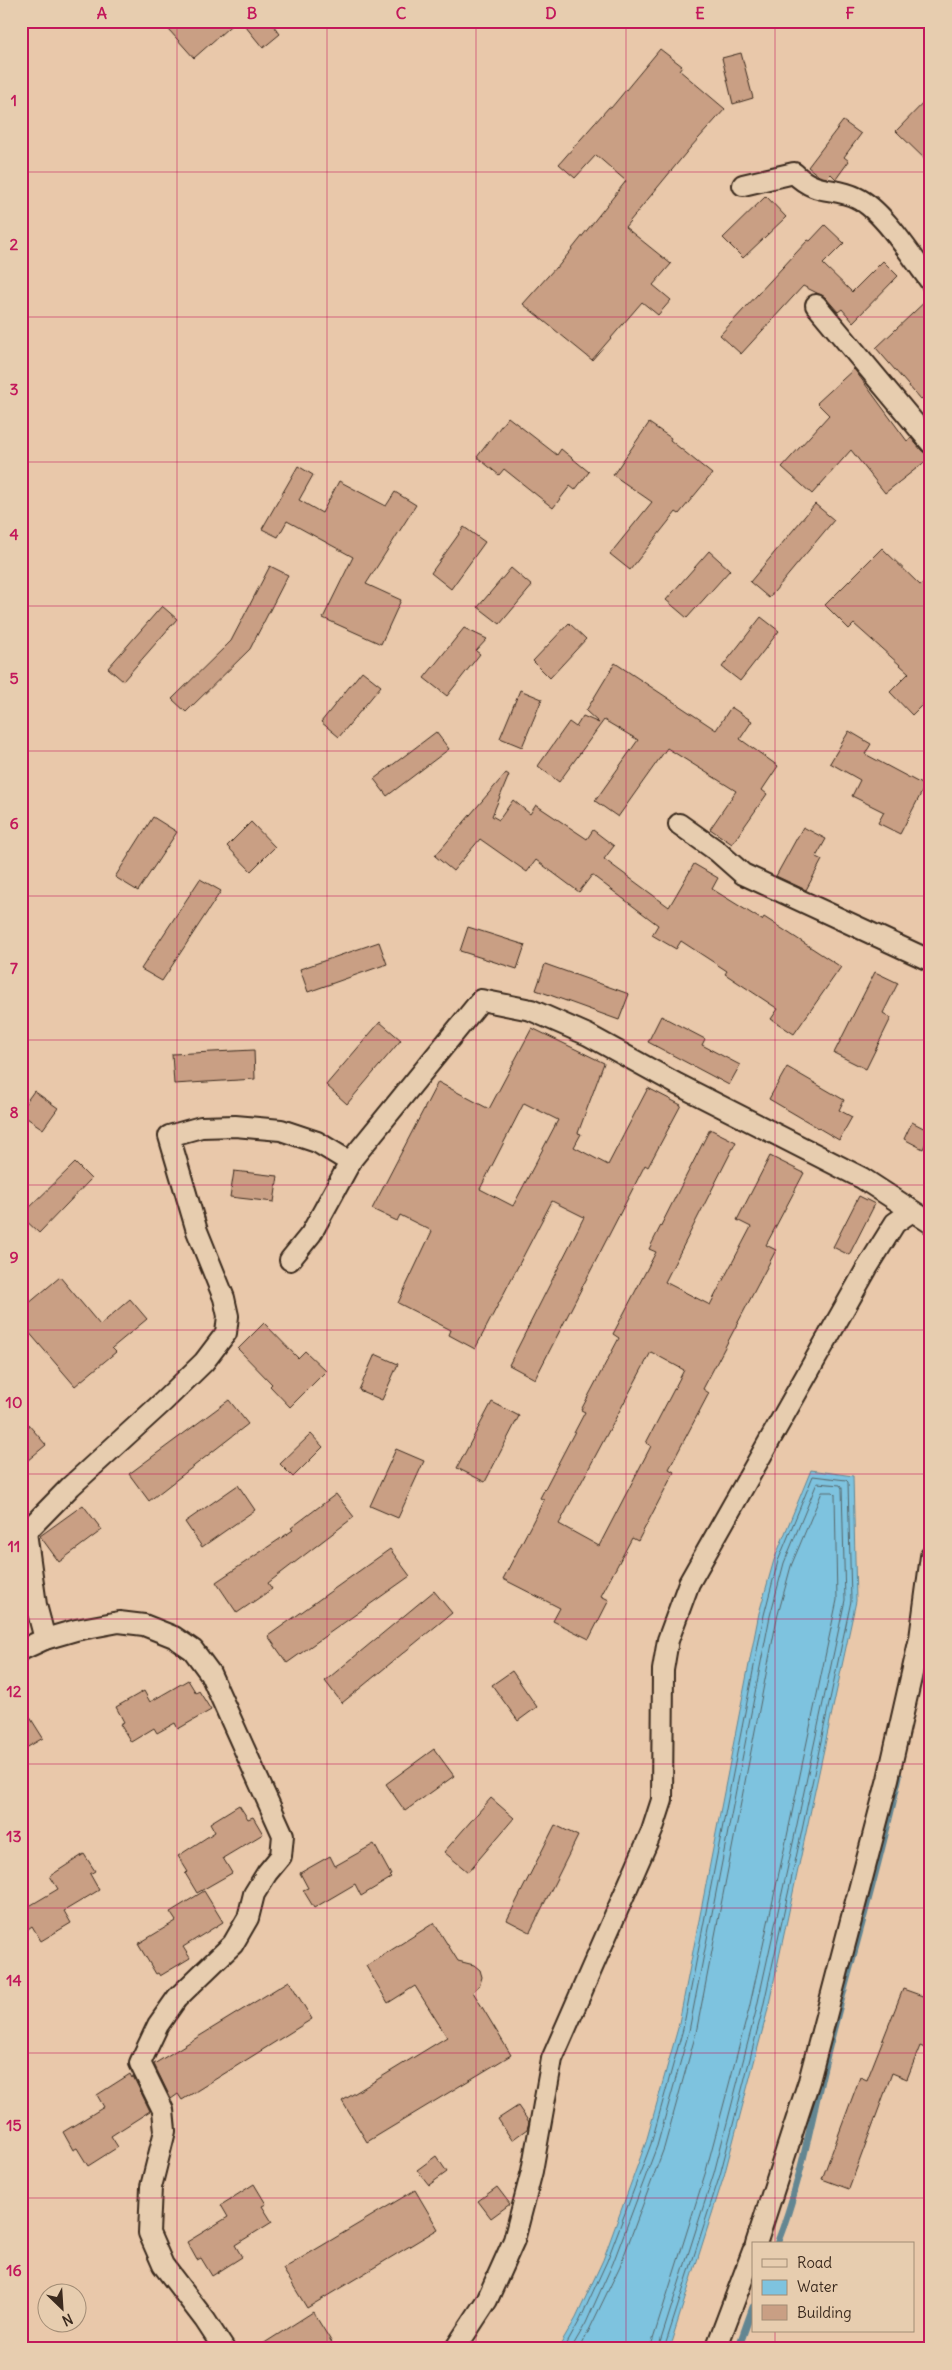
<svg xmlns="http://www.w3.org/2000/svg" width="952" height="2370" viewBox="0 0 952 2370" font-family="Delius,sans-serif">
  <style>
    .water { fill: #7ec3df; stroke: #638692 }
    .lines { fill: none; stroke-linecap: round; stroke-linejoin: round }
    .shore { stroke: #56676b; stroke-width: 1 }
    .stream { stroke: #638692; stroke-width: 7 }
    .building { fill: #c99f84; stroke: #3b2a1e; fill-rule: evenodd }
    .street-casing { stroke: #3b2a1e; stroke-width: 24 }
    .street { stroke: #e7cdaf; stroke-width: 20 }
    .grid { fill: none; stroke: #c2185b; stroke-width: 1; stroke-opacity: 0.55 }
    .neatline { fill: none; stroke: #c2185b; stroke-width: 2 }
    .grid-label { font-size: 16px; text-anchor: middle; font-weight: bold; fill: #c2185b }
  </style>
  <rect width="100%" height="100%" fill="#e9c8aa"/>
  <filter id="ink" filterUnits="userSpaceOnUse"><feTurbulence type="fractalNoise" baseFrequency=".02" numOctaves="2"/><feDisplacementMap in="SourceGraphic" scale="10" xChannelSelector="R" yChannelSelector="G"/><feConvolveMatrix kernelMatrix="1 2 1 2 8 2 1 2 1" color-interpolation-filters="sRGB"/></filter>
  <g filter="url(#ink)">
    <path class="water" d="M811 1470 853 1476 856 1601 767 2013 724 2176 669 2349H558L576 2318 603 2260 646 2142 678 2028 759 1613 774 1560Z"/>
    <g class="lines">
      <g class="shore">
        <path d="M564 2349 580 2320 607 2261 651 2144 683 2029 764 1615 778 1561 813 1476 846 1480 848 1482 851 1601 799 1844 762 2012 720 2175 664 2349"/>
        <path d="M571 2349 586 2323 613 2263 657 2146 689 2031 770 1616 784 1563 817 1483 840 1485 842 1488 845 1600 793 1843 756 2011 714 2173 658 2349"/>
        <path d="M580 2349 620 2266 664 2148 696 2033 777 1618 791 1566 822 1492H833L835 1494 837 1600 786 1841 749 2009 706 2171 650 2349"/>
      </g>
      <g class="stream">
        <path d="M920 1682 931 1634"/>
        <path d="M777 2244C802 2180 812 2113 829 2047 852 1956 879 1867 899 1776"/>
        <path d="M738 2349 753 2307"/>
      </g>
    </g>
    <g class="building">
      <path d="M161 21H236L194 58Z"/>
      <path d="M241 21H270L280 34 263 48Z"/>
      <path d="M660 49 682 66 679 70 725 109 690 148 625 227 671 264 653 285 671 300 658 315 642 302 592 360 523 304 556 267 557 268 626 181 596 155 575 178 559 164 609 107 611 108Z"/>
      <path d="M741 53 753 98 733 104 722 58Z"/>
      <path d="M931 95V165L896 131Z"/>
      <path d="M843 121 861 134 844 157 849 161 836 179 831 174 827 178 819 176 808 167Z"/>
      <path d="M766 196 786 217 743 258 723 238Z"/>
      <path d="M825 225 844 243 823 264 852 292 883 261 898 276 853 322 842 309 838 312 825 297 803 286 741 354 720 335 808 240 810 241Z"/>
      <path d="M931 296V391L921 400 876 348Z"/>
      <path d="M854 369 907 441 911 438 922 451 931 457 885 493 851 450 812 494 782 467 829 415 817 403Z"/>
      <path d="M508 417 557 455 561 449 589 472 575 490 570 486 553 508 504 469 499 475 477 457Z"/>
      <path d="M649 423 671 438 670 440 712 474 679 514 676 512 630 570 610 554 652 502 613 475Z"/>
      <path d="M298 466 313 475 299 500 322 513 339 481 386 506 395 492 416 505 366 584 401 600 381 644 323 618 353 557 287 521 278 537 262 529Z"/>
      <path d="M815 504 834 520 769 598 750 582Z"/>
      <path d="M464 527 485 542 451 589 431 573Z"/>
      <path d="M882 548 920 585 931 576V696L912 715 890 692 909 673 854 624 849 629 825 605Z"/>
      <path d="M709 551 730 570 687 618 666 600Z"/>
      <path d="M270 566 288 575 250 649 186 712 172 699 231 641Z"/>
      <path d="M511 568 532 586 500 624 478 607Z"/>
      <path d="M162 606 177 619 123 681 108 668Z"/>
      <path d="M761 617 779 631 740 681 722 667Z"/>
      <path d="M569 623 586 639 550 678 533 661Z"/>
      <path d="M464 628 487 639 476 651 480 654 447 696 424 678Z"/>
      <path d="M615 663 716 730 731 707 752 721 740 739 778 766 762 790 767 794 732 844 710 829 736 791 667 748 618 817 595 801 638 740 604 720 559 782 538 766 569 722 576 727 583 716 599 723 586 711Z"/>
      <path d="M362 671 381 686 339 737 321 722Z"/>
      <path d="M520 690 542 699 522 747 500 738Z"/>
      <path d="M849 731 871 744 865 754 925 786 900 834 878 823 884 812 852 796 860 780 830 763Z"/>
      <path d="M436 732 449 749 387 796 374 779Z"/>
      <path d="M506 773 509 775 492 816 499 820 513 800 530 814 536 805 587 839 593 830 614 846 604 859 669 907 694 864 718 878 712 889 762 920 764 917 841 967 794 1034 771 1019 778 1009 725 974 727 971 681 941 676 949 652 935 658 925 592 875 579 892 536 860 527 872 480 839 453 871 435 856Z"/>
      <path d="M153 817 177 832 138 891 115 877Z"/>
      <path d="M251 822 275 847 251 871 227 846Z"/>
      <path d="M803 827 826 839 816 857 822 860 806 890 776 876Z"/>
      <path d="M200 879 221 891 162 981 141 969Z"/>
      <path d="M468 927 525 945 517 969 460 951Z"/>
      <path d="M379 942 387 964 308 992 300 969Z"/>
      <path d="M545 964 629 994 619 1020 536 990Z"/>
      <path d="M875 972 898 983 883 1013 891 1018 866 1069 834 1053Z"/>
      <path d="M661 1016 705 1039 702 1045 740 1065 729 1085 648 1042Z"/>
      <path d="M380 1022 401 1040 347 1104 326 1085Z"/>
      <path d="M532 1028 604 1063 578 1133 581 1134 574 1147 608 1165 648 1088 681 1105 648 1167 645 1165 535 1379 509 1365 584 1217 552 1201 475 1349 449 1335 451 1330 398 1303 432 1231 400 1215 397 1221 372 1209 438 1082 489 1109ZM524 1103 558 1120 513 1206 480 1189Z"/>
      <path d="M254 1050 255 1079 174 1084 172 1054Z"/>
      <path d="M787 1067 844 1100 839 1110 852 1117 839 1140 769 1099Z"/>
      <path d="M34 1091 58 1108 43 1129 21 1114V1109Z"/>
      <path d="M912 1122 931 1132 923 1149 904 1139Z"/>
      <path d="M710 1129 736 1142 665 1282 710 1305 751 1227 737 1220 770 1156 804 1173 766 1245 776 1250 703 1389 709 1393 669 1469 674 1472 638 1541 632 1538 601 1596 609 1600 589 1639 553 1621 560 1608 503 1579 544 1500 540 1498 585 1412 581 1410 619 1338 613 1334 656 1252 649 1249ZM651 1352 684 1370 646 1443 651 1446 599 1546 559 1524Z"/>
      <path d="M75 1163 91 1179 39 1233 21 1216Z"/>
      <path d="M234 1171 278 1176 274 1202 230 1197Z"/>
      <path d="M859 1196 875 1204 849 1255 833 1247Z"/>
      <path d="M60 1277 100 1325 130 1299 147 1319 112 1348 116 1352 75 1386 21 1323V1310Z"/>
      <path d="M264 1323 298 1358 305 1351 326 1371 290 1407 270 1386 272 1384 238 1349Z"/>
      <path d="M375 1354 398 1364 382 1400 359 1390Z"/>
      <path d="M229 1400 248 1424 149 1501 129 1474Z"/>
      <path d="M492 1402 519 1416 485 1482 457 1468Z"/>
      <path d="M21 1416 46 1445 21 1466Z"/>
      <path d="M311 1434 323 1447 293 1477 280 1464Z"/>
      <path d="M396 1449 424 1461 398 1518 370 1506Z"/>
      <path d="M238 1485 255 1510 202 1547 185 1522Z"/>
      <path d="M336 1494 354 1517 268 1583 272 1589 237 1613 216 1582 293 1530 291 1528Z"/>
      <path d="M83 1505 102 1530 59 1562 40 1536Z"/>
      <path d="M390 1549 410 1576 287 1663 268 1636Z"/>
      <path d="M434 1591 452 1613 342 1703 325 1681Z"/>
      <path d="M512 1671 537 1707 518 1721 492 1685Z"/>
      <path d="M188 1680 196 1693 199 1691 211 1710 178 1729 175 1723 157 1733 154 1728 131 1742 120 1724 124 1722 116 1707 144 1691 150 1702Z"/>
      <path d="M21 1703 43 1738 21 1751Z"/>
      <path d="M434 1749 454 1776 405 1811 386 1784Z"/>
      <path d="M491 1798 514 1818 468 1872 444 1852Z"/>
      <path d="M239 1805 248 1819 253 1817 263 1834 223 1858 232 1873 197 1893 185 1873 188 1872 178 1856 215 1832 210 1823Z"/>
      <path d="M555 1825 578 1836 530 1932 507 1920Z"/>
      <path d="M374 1844 391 1875 389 1876 391 1878 361 1896 355 1884 314 1908 303 1890 308 1888 300 1873 330 1856 335 1866Z"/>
      <path d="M84 1854 95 1871 90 1874 99 1890 64 1911 71 1923 41 1941 32 1926 28 1929 21 1918V1911L58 1889 50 1876Z"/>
      <path d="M204 1891 223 1922 183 1947 190 1958 160 1976 158 1973 156 1974 138 1944 176 1921 170 1912Z"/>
      <path d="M434 1923 458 1961 474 1965 480 1970 482 1977 480 1984 473 1992 511 2055 367 2142 342 2101 447 2037 415 1986 388 2003 366 1966Z"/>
      <path d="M289 1981 312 2019 182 2100 178 2094 171 2099 154 2064Z"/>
      <path d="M903 1989 931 1999V2039L927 2049 920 2046 907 2079 892 2073 849 2189 822 2179 860 2077 867 2080Z"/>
      <path d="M130 2074 132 2078 133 2076 150 2111 111 2136 118 2147 88 2166 77 2148 73 2150 63 2132 104 2107 97 2095Z"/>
      <path d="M518 2106 529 2122 527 2129 512 2140 498 2119Z"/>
      <path d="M436 2156 447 2172 429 2185 417 2170Z"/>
      <path d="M254 2184 266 2204 262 2206 272 2222 235 2245 242 2257 212 2276 201 2258 197 2260 187 2242 228 2217 221 2205Z"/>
      <path d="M497 2187 510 2204 491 2218 478 2201Z"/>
      <path d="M415 2190 438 2229 307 2308 283 2269Z"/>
      <path d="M313 2312 336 2349H255Z"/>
    </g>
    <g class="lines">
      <g class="street-casing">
        <g id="street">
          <path d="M743 185 794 173C817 196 833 186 857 198 883 210 913 259 931 282"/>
          <path d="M816 305 931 443"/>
          <path d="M679 824 717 851 743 874 931 961"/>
          <path d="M290 1260 311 1234 352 1159 481 1000 531 1010 588 1035 677 1084 862 1178 931 1223"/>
          <path d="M45 1639 36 1605 26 1532 71 1486 164 1401 204 1362 226 1333 228 1316 224 1298 197 1231 169 1136 201 1127 235 1126 281 1130 317 1142 350 1162"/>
          <path d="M21 1650 45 1639 76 1630 119 1622 144 1625 174 1637 193 1650 210 1673 283 1835 281 1856 267 1873 254 1894 248 1918 233 1944 177 1998 158 2025 140 2063 163 2110 165 2131 151 2187 149 2233 163 2265 205 2320 224 2349"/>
          <path d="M756 2244 809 2081 888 1779 920 1638 931 1556"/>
          <path d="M455 2349 487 2300 514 2240 532 2171 552 2059 652 1831 662 1800 663 1670 668 1640 689 1583 867 1268 895 1223 912 1211"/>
          <path d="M716 2349 753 2251"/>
        </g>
      </g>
      <use href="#street" class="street"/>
    </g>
  </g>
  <path class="grid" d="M177 21V2349M327 21V2349M476 21V2349M626 21V2349M775 21V2244M21 172H931M21 317H931M21 462H931M21 606H931M21 751H931M21 896H931M21 1040H931M21 1185H931M21 1330H931M21 1474H931M21 1619H931M21 1764H931M21 1908H931M21 2053H931M21 2198H931M775 2331V2349"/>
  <rect width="952" height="2370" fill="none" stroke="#e7cdaf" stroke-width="55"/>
  <rect x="752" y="2242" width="162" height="90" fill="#e7cdaf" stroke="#a28c75"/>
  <rect x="762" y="2259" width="25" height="8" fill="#e7cdaf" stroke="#a28c75"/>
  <text x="797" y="2268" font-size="15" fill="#3b2a1e">Road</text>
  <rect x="762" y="2280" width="25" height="15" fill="#7ec3df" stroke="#a28c75"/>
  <text x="797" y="2292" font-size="15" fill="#3b2a1e">Water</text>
  <rect x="762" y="2305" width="25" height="15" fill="#c99f84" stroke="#a28c75"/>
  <text x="797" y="2318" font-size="15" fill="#3b2a1e">Building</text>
  <g transform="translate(62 2308) rotate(155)"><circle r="24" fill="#e7cdaf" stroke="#a28c75"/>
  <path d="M0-4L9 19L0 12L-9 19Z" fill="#3b2a1e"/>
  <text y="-8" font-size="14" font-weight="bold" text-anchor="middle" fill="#3b2a1e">N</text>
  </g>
  <rect x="28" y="28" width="896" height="2314" class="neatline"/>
  <g class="grid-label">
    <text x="102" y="19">A</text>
    <text x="252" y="19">B</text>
    <text x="401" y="19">C</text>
    <text x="551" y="19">D</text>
    <text x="700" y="19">E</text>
    <text x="850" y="19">F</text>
    <text x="14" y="106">1</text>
    <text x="14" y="250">2</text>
    <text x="14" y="395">3</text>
    <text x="14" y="540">4</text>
    <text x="14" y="684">5</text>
    <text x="14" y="829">6</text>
    <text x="14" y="974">7</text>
    <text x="14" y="1118">8</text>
    <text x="14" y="1263">9</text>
    <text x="14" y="1408">10</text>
    <text x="14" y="1552">11</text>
    <text x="14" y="1697">12</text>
    <text x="14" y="1842">13</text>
    <text x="14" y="1986">14</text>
    <text x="14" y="2131">15</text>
    <text x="14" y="2276">16</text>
  </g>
</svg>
